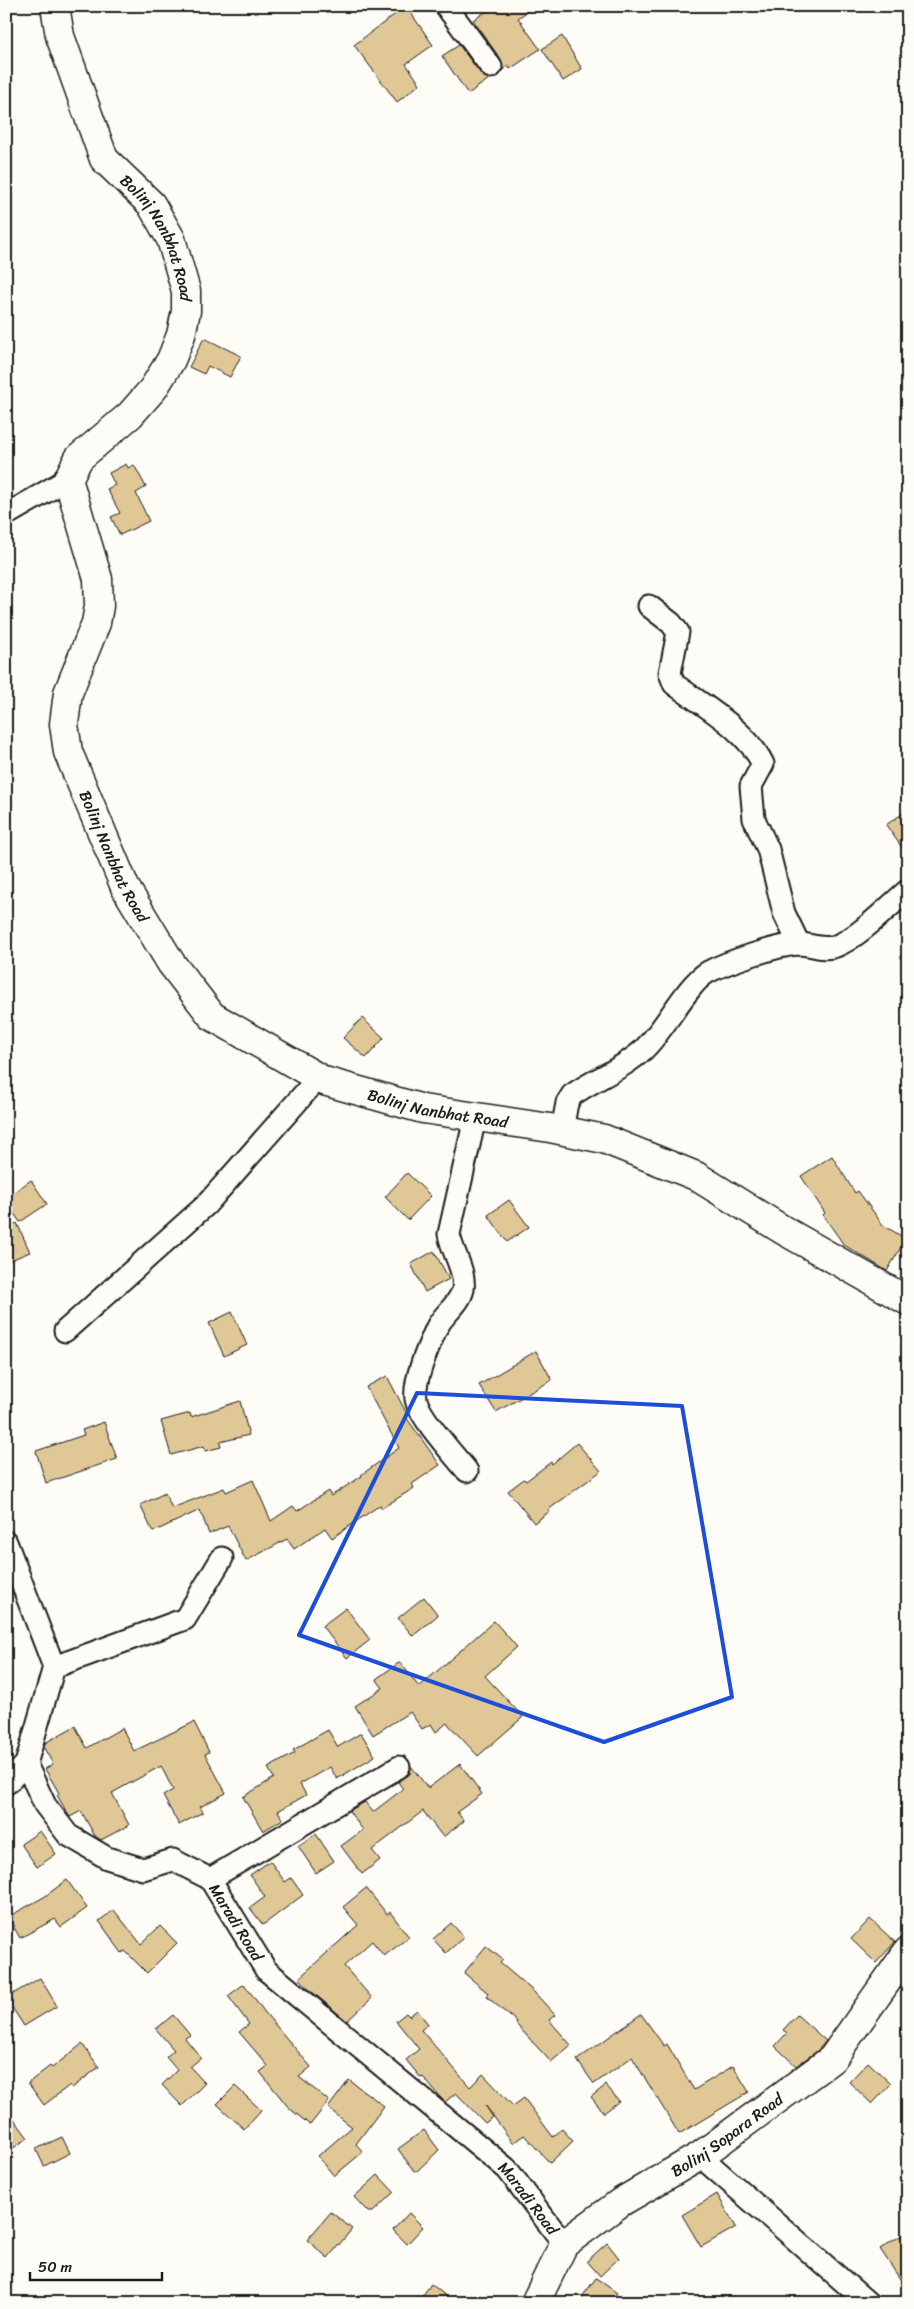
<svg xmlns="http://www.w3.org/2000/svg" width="914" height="2309" viewBox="0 0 914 2309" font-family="Sriracha,sans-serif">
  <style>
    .building { fill: #e0c796; stroke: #1c1c1c }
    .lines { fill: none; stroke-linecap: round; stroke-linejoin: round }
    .street-casing { stroke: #1c1c1c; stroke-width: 25 }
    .secondary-casing { stroke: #1c1c1c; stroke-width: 31 }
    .street { stroke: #fdfcf7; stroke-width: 21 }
    .secondary { stroke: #fdfcf7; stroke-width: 28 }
    .marked { fill: none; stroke: #1d4ed8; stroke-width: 4; stroke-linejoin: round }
    .labels { text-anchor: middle; stroke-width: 4; stroke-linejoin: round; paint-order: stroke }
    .street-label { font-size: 16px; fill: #1c1c1c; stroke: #fdfcf7 }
  </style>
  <rect width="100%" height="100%" fill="#fdfcf7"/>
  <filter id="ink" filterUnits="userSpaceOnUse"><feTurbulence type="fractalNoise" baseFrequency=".02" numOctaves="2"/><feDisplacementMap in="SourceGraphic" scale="10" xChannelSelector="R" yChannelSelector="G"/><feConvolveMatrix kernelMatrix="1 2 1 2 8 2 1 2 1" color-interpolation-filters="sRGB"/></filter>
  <g filter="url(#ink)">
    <g class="building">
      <path d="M406 6 433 45 406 64 420 84 397 102 354 45Z"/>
      <path d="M495 6H535L518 18 540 49 510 69 508 66 503 70 501 60 473 20Z"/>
      <path d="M562 36 582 69 563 81 542 49Z"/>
      <path d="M459 45 481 74 489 79 468 94 442 56Z"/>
      <path d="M204 338 241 356 230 377 208 366 204 374 189 367Z"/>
      <path d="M126 464 128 468 134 465 146 487 136 493 149 521 120 535 111 517 120 513 107 489 115 485 109 473Z"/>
      <path d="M908 810V856L886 825Z"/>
      <path d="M362 1018 384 1038 366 1058 343 1038Z"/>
      <path d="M832 1156 855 1193 858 1191 883 1225 906 1239 887 1271 844 1245 823 1215 825 1213 801 1176Z"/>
      <path d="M407 1173 431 1196 408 1220 385 1197Z"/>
      <path d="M31 1180 47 1204 20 1222 6 1202V1198Z"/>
      <path d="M509 1200 529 1227 507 1242 488 1215Z"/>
      <path d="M17 1223 30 1252 6 1262V1228Z"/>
      <path d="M434 1251 449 1279 425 1292 411 1264Z"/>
      <path d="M232 1312 247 1345 224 1356 209 1323Z"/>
      <path d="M536 1351 552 1380 496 1412 479 1385Z"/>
      <path d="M387 1376 408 1416 406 1417 440 1465 412 1484 414 1488 382 1508 380 1505 332 1538 325 1528 294 1549 287 1539 246 1561 228 1526 209 1534 200 1510 153 1532 140 1505 165 1493 172 1508 224 1488 226 1492 253 1480 271 1521 293 1506 297 1511 328 1491 331 1496 362 1476 361 1475 399 1448 366 1387Z"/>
      <path d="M240 1401 249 1435 220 1442 221 1447 205 1451 204 1446 171 1455 161 1421 190 1413 191 1417Z"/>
      <path d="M104 1422 117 1459 46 1483 36 1451 84 1435 82 1430Z"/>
      <path d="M577 1443 601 1471 548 1510 550 1511 534 1523 508 1491 524 1479 526 1481 551 1462 552 1464Z"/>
      <path d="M424 1597 438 1615 413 1636 398 1618Z"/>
      <path d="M346 1608 370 1640 347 1658 322 1626Z"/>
      <path d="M494 1621 517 1647 485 1676 523 1717 478 1756 447 1723 436 1732 431 1724 422 1729 410 1712 373 1735 355 1706 383 1688 376 1679 400 1662 419 1687Z"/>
      <path d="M194 1722 209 1752 205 1754 226 1793 200 1807 203 1812 179 1825 163 1796 173 1790 161 1766 112 1793 129 1825 101 1840 95 1836 81 1811 70 1817 66 1811 57 1795 59 1793 45 1769 53 1764 44 1748 45 1743 75 1726 87 1748 122 1728 134 1751Z"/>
      <path d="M328 1730 338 1747 361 1733 375 1756 337 1779 330 1767 300 1784 306 1795 278 1811 283 1819 263 1831 243 1797 274 1778 268 1768 295 1753 293 1750Z"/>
      <path d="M460 1764 482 1794 457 1812 464 1821 443 1837 423 1811 372 1850 380 1860 362 1874 341 1846 363 1830 349 1811 365 1802 373 1812 403 1789 398 1782 410 1774 411 1766 428 1788Z"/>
      <path d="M40 1831 56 1854 37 1867 21 1844Z"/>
      <path d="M316 1834 334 1861 316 1873 298 1846Z"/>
      <path d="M270 1861 285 1882 291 1878 303 1895 263 1925 250 1908 265 1897 250 1875Z"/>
      <path d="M67 1880 87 1908 61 1927 55 1919 20 1938 8 1917 44 1897Z"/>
      <path d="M366 1888 387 1914 390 1912 409 1937 384 1956 372 1941 344 1966 372 1998 347 2021 311 1991 299 1978 358 1925 343 1907Z"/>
      <path d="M114 1910 141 1944 160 1926 177 1943 147 1973 125 1951 122 1953 99 1921Z"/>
      <path d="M870 1919 895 1942 876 1963 851 1939Z"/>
      <path d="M451 1923 464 1937 446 1953 433 1939Z"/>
      <path d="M486 1946 503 1960 500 1963 533 1991 555 2015 549 2020 571 2045 551 2062 516 2024 517 2022 486 1996 488 1993 464 1973Z"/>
      <path d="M40 1978 57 2006 24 2026 6 1998Z"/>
      <path d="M244 1984 266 2014 311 2067 299 2077 329 2101 310 2125 289 2108 260 2072 268 2066 239 2032 249 2024 228 1996Z"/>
      <path d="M417 2010 428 2024 421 2030 470 2087 483 2074 513 2106 524 2098 553 2137 562 2129 573 2141 550 2163 524 2135 513 2143 485 2105 493 2117 485 2123 456 2093 445 2102 439 2096 423 2077 421 2078 406 2060 419 2049 396 2021 406 2013 409 2016Z"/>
      <path d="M641 2014 664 2046 667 2044 694 2090 733 2066 749 2092 679 2134 632 2057 594 2084 577 2060Z"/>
      <path d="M173 2015 190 2035 185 2038 201 2058 190 2067 205 2083 182 2106 162 2085 177 2070 166 2057 174 2050 156 2029Z"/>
      <path d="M797 2015 826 2041 817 2051 796 2066 775 2046 787 2033 783 2030Z"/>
      <path d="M82 2044 99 2067 72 2088 70 2085 44 2105 28 2083 50 2066 52 2068Z"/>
      <path d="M868 2062 891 2084 872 2104 849 2082Z"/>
      <path d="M349 2080 384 2106 356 2144 363 2152 334 2176 318 2156 352 2127 328 2108Z"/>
      <path d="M606 2085 619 2101 604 2113 591 2097Z"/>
      <path d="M235 2086 261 2110 244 2129 217 2104Z"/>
      <path d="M6 2108 28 2138 6 2153Z"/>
      <path d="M424 2130 439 2150 417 2171H414L398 2149Z"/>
      <path d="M62 2137 70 2153 44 2166 36 2149Z"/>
      <path d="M378 2175 394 2192 373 2212H368L354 2197Z"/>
      <path d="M717 2194 736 2227 701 2247 682 2215Z"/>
      <path d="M331 2212 352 2229 328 2258 307 2240Z"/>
      <path d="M409 2213 423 2227 407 2244 393 2230Z"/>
      <path d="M908 2231V2291L880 2249Z"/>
      <path d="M607 2243 619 2258 600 2276 587 2261Z"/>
      <path d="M596 2278 617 2293 610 2303H590L582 2297Z"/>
      <path d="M431 2284 455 2303H417Z"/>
    </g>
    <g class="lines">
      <g class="street-casing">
        <g id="street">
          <path d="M446 6 491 67"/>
          <path d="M6 515 68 479"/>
          <path d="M649 606 671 623 678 632 670 673 674 684C705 707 746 729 763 764L751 786 754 819 768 849 784 913 799 944"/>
          <path d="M562 1130 567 1103 572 1095C594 1079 623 1069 643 1050 664 1031 687 984 708 972 727 962 778 945 799 944 812 944 823 951 836 946 858 938 889 906 908 890"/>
          <path d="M65 1331 206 1205 318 1078"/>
          <path d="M467 1471C455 1456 419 1417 416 1399 413 1380 429 1345 437 1327 444 1313 460 1304 463 1289 466 1271 452 1252 449 1234L475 1118"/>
          <path id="s1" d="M6 1542 54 1667 26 1764 45 1805 68 1835 107 1858 143 1869 173 1860 210 1879 266 1970 507 2169 564 2244"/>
          <path d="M54 1667 185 1619 222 1558"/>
          <path d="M6 1784 26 1764"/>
          <path d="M210 1879 399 1767"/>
          <path d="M700 2156 868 2303"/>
        </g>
      </g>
      <g class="secondary-casing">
        <g id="secondary">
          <path id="s2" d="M55 6 60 36 104 159 151 204 171 239 186 291V311L181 335 171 360 153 389 130 415 79 458 68 479 98 579 99 606 96 623 68 693 64 724 68 752 125 887 171 963 212 1016 324 1081 423 1109 550 1128 604 1139 696 1176 783 1230 908 1301"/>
          <path id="s3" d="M535 2303 564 2244 621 2202 700 2156 832 2059 908 1951"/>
        </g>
      </g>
      <use href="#street" class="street"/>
      <use href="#secondary" class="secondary"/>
    </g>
  </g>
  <path class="marked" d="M417 1393 682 1406 732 1697 604 1742 299 1635Z"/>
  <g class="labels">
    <g class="street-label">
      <text dy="6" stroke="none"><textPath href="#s2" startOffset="259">Bolinj Nanbhat Road</textPath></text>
      <text dy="6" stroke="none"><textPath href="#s2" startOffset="949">Bolinj Nanbhat Road</textPath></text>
      <text dy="6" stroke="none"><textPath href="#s2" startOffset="1384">Bolinj Nanbhat Road</textPath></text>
      <text dy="6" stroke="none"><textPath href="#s1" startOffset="524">Maradi Road</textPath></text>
      <text dy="6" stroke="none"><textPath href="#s3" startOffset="262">Bolinj Sopara Road</textPath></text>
      <text dy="6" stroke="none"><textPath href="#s1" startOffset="929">Maradi Road</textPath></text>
    </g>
  </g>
  <rect width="914" height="2309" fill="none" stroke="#fdfcf7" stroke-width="25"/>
  <rect x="12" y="12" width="889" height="2284" fill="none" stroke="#1c1c1c" stroke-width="2" filter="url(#ink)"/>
  <path d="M30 2272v8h132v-8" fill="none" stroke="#1c1c1c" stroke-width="2.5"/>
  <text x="38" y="2272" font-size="15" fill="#1c1c1c" stroke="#fdfcf7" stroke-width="4" paint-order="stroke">50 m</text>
</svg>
